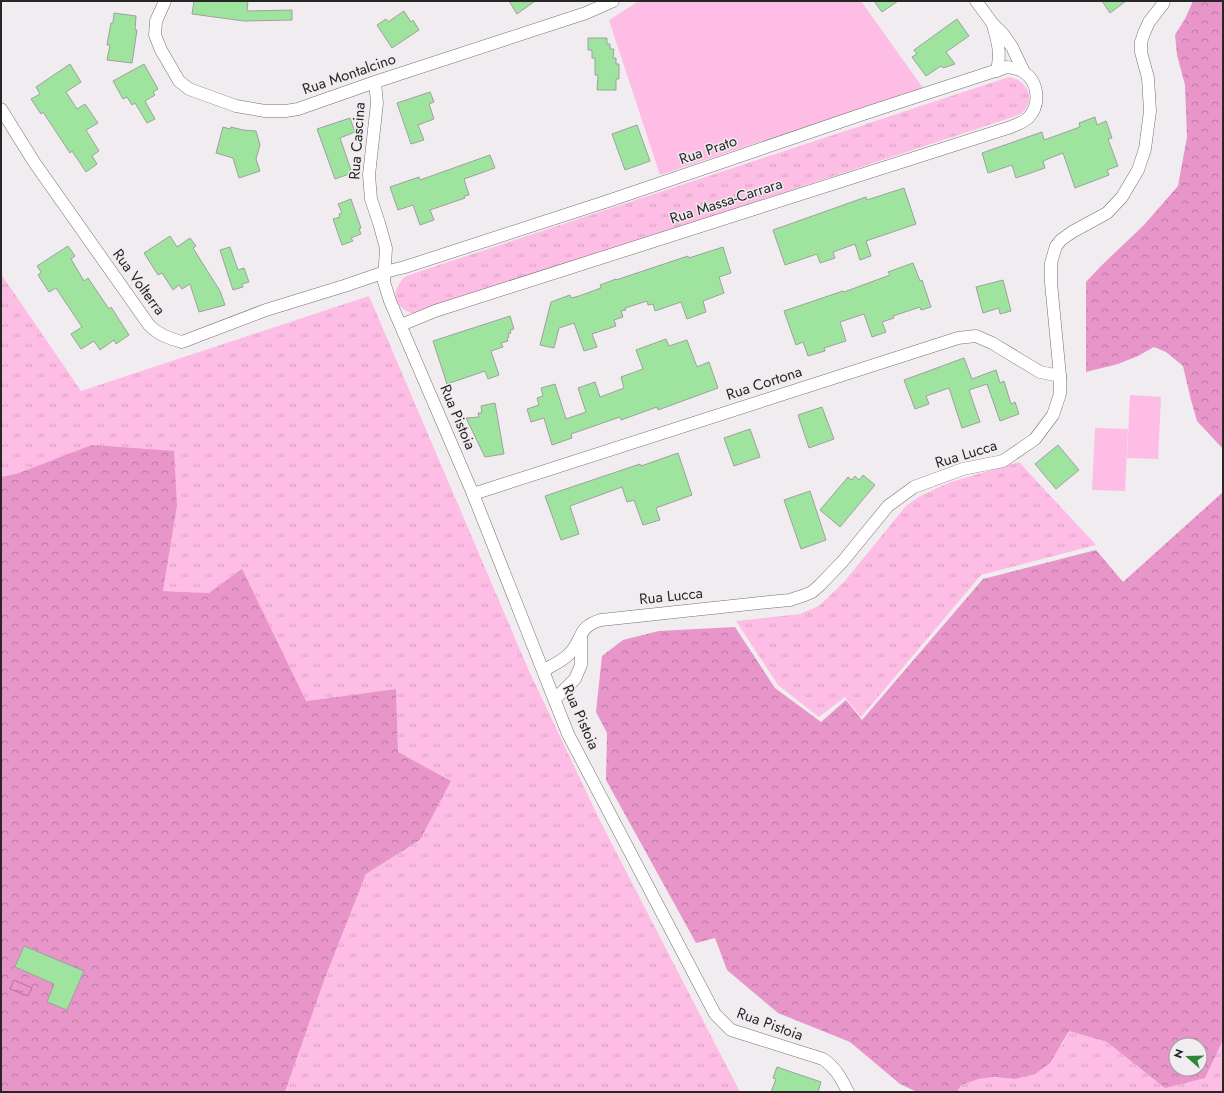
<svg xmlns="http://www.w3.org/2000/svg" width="1224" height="1093" viewBox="0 0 1224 1093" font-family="Jost,sans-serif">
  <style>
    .grass { fill: url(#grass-tufts) }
    .forest { fill: url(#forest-crowns); fill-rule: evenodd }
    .park { fill: #fdbde4 }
    .water { fill: url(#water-ripples); stroke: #af7499 }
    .building { fill: #9ee49e; stroke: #9ea19e }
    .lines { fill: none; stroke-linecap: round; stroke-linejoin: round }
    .minor-casing { stroke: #747072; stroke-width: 13 }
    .minor { stroke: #fff; stroke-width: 12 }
    .labels { text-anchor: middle; stroke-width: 3; stroke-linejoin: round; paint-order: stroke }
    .street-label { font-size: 15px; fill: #272627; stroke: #f1ecef }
  </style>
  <defs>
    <pattern id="grass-tufts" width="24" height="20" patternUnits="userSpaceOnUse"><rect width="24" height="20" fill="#fdbde4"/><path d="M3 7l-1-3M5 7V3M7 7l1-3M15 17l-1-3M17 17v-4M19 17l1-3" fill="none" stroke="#d9a2c4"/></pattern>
    <pattern id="forest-crowns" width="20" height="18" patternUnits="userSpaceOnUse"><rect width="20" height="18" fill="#e895ca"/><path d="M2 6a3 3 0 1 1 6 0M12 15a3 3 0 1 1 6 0" fill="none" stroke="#bc79a4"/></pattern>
    <pattern id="water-ripples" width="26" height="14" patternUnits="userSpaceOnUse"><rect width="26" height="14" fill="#e996ca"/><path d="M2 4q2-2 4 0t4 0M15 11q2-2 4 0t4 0" fill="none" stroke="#bd7aa4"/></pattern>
  </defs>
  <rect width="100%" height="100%" fill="#f1ecef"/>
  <g class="grass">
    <path d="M1009 77C1012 78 1015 79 1018 80 1032 88 1033 106 1019 115L415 314C393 309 389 291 406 276Z"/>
    <path d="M1 274 81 391 369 296 529 671 601 823 740 1092H285L325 978 366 874 420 840 451 781 398 752 396 689 306 701 209 593 163 591 177 506 19 473 1 477Z"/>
    <path d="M1019 462 1096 545 981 575 861 717 845 697 819 717 778 685 736 621 800 614 819 606 844 582 906 506 920 496 951 482Z"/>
    <path d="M1069 1031 1107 1042 1165 1087 1205 1078 1223 1040V1092H957L960 1085 979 1079 994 1077 1015 1079 1061 1046Z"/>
  </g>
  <g class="forest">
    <path d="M1193 1H1223V449L1197 421 1191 400 1183 366 1166 352 1154 347 1138 356 1118 364 1086 372V282L1101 266 1144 225 1178 186 1187 137 1185 85 1177 55 1175 35 1185 19Z"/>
    <path d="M92 445 174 451 177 506 163 591 209 593 242 569 306 701 396 689 398 752 451 781 420 840 366 874 325 978 285 1092H1V477L19 473Z"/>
    <path d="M1223 492V1040L1205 1078 1165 1088 1107 1042 1069 1031 1050 1063 1035 1074 1015 1079 994 1077 979 1079 961 1085 957 1092H917L900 1084 850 1042 778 1013 727 970 715 938 696 943 606 780 607 733 596 712 602 656 623 640 659 631 735 627 775 688 821 722 846 700 862 720 983 579 1096 550 1123 582ZM1176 1045H1200V1069H1176Z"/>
  </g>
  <g class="park">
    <path d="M639 1H861L923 88 660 175 609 20Z"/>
    <path d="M1130 395 1161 397 1158 459 1127 458Z"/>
    <path d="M1095 428 1128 429 1125 491 1092 490Z"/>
  </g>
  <path class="water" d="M14 980 32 988 28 996 10 989Z"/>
  <g class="building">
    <path d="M194 1H248L247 11 292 10V20L244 21 192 14Z"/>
    <path d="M509 1H535L517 14Z"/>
    <path d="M874 1H898L882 12Z"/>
    <path d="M1102 1H1126L1110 13Z"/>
    <path d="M404 11 411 22 413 20 419 30 392 48 377 25 386 19 388 22Z"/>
    <path d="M114 13 136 16 135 30H137L132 63 107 60 110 45H107L111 23H113Z"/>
    <path d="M957 19 969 36 946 52 955 64 943 68 941 66 926 76 912 57 917 54 914 50Z"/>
    <path d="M588 38H607V44H610V49H614L613 58H616V64H619V79H616V90H597L598 75H595V58H592V50H588Z"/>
    <path d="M70 64 81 82 66 92 77 109 85 104 98 123 86 130 99 151 92 156 97 164 86 172 72 151 70 153 43 112 41 114 31 99 40 94 36 87Z"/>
    <path d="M144 64 158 89 153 92 155 95 145 101 155 119 147 123 135 103 132 105 127 97 123 99 113 81Z"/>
    <path d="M430 92 434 102 429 104 434 119 418 125 424 140 411 144 397 103Z"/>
    <path d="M1095 117 1097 125 1106 121 1112 138 1108 139 1118 166 1107 170 1109 175 1075 188 1063 153 1043 161 1045 168 1016 178 1012 165 988 173 982 153 1042 132 1044 140 1080 127 1079 123Z"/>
    <path d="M350 118 355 132 340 138 352 173 335 179 317 129Z"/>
    <path d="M637 125 650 161 625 170 612 134Z"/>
    <path d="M223 127 230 129 231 127 243 130 256 131 260 145 256 159 260 171 239 178 233 158 216 153Z"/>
    <path d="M490 155 495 168 464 179 469 195 464 196 465 198 430 210 434 220 420 225 413 205 398 210 390 187 419 177 420 180Z"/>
    <path d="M904 188 916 224 866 241 871 256 860 260 855 244 833 252 835 258 820 263 817 254 785 265 773 230 866 197 867 200Z"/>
    <path d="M351 199 361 228 359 229 361 234 351 238 353 241 342 245 333 219 340 217 339 214 342 213 338 204Z"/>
    <path d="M170 236 177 247 190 238 196 246 193 248 220 291 225 305 199 312 190 284 182 289 179 285 173 290 162 273 158 275 144 253Z"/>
    <path d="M68 246 75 256 71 259 84 281 88 278 109 309 111 307 129 335 116 344 114 340 100 350 94 341 81 349 71 334 82 327 56 288 49 292 38 275 41 272 37 266Z"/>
    <path d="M230 247 238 270 244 268 249 282 242 284 243 287 233 290 220 250Z"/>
    <path d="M723 247 731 273 719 277 724 293 703 301 706 312 687 319 681 302 655 311 653 304 648 305 647 301 625 308 626 310 621 311 623 317 614 320 616 326 592 334 597 347 584 351 574 323 559 328 554 348 540 345 551 302 570 295 571 298 579 296 601 288 600 285 616 279V280L688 256 689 258Z"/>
    <path d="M913 263 920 281 922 280 931 307 921 310 920 307 893 316 894 318 882 322 886 332 872 337 864 314 840 322 846 341 824 348 825 351 808 356 803 342 796 345 784 311 843 291 844 292 890 275 888 272Z"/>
    <path d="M1003 280 1011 311 1000 314 999 308 983 313 976 287Z"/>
    <path d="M510 316 514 329 510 330 511 333 508 334 509 337 507 338 508 341 501 343 503 347 491 351 499 375 488 379 485 371 447 384 433 341Z"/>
    <path d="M666 339 669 346 687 340 697 367 709 362 718 388 658 410 657 407 621 420 620 417 571 434 572 438 552 445 544 418 531 422 527 409 539 405 537 398 543 396 541 388 555 384 566 419 586 412 578 388 595 382 600 397 624 388 621 377 643 369 636 350Z"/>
    <path d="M964 358 972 379 996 370 1000 383 1004 381 1011 404 1015 402 1019 414 1000 421 987 384 969 390 980 422 962 428 949 388 926 396 929 404 915 409 904 380Z"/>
    <path d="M495 403 504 454 485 457 466 418 479 417 478 413H482L481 406Z"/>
    <path d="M822 407 834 439 809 448 798 415Z"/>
    <path d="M750 429 760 457 734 466 724 438Z"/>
    <path d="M1058 445 1079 470 1056 489 1035 464Z"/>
    <path d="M678 453 692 495 656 508 660 520 643 525 634 500 627 502 622 487 570 506 579 534 561 540 545 496 640 464 641 466Z"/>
    <path d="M863 475 875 485 840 527 820 510 848 477 852 480 855 476 859 480Z"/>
    <path d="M810 491 826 540 801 549 784 500Z"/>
    <path d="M24 946 84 971 67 1010 47 1002 54 984 15 967Z"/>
    <path d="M777 1067 821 1082 818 1092H771L776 1079 773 1078Z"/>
  </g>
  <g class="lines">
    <g class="minor-casing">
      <g id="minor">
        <path d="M165 1 156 21 155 35 161 50 179 81 189 89 236 106 265 111H286L298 109 375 82 586 13 613 1"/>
        <path d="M976 1 993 24 1003 34 1012 47 1024 72"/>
        <path d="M993 25C998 44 1001 51 997 71"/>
        <path d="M375 82 377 103 369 175 371 199 379 223 386 248 384 282 390 301 473 494 568 734 715 1014 731 1030 823 1059C836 1068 841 1078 848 1092"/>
        <path d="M1 109 34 162 149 325C159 335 168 338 182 342L266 310 344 286 385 272 405 267 608 201 866 113 1007 67C1012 68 1017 68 1022 71 1039 81 1041 105 1028 118 1024 122 1017 124 1011 127L435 311 401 325"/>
        <path d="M473 494 958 338 976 336 992 343 1040 372 1060 376"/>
        <path d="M544 670C553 665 563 661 570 653 584 638 577 627 601 620L769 602 790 600 805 595 812 592 820 585 843 561 888 506 914 487 963 469 1003 461 1035 439 1053 415 1060 394V376L1051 283V263L1056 246 1061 240 1072 232 1107 213 1122 197 1138 170 1145 149 1150 111 1148 78 1141 52V42L1144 33 1149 22 1163 4 1164 1"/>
        <path d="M555 699 575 679 581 665V639"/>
      </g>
    </g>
    <use href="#minor" class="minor"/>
  </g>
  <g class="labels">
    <g class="street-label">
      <text transform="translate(349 74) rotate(-19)" y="5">Rua Montalcino</text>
      <text transform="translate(357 141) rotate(-86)" y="5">Rua Cascina</text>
      <text transform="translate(708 150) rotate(-19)" y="5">Rua Prato</text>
      <text transform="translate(726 201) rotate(-18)" y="5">Rua Massa-Carrara</text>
      <text transform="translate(139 282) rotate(54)" y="5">Rua Volterra</text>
      <text transform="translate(764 383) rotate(-18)" y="5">Rua Cortona</text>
      <text transform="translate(458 417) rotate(67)" y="5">Rua Pistoia</text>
      <text transform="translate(966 454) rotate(-17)" y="5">Rua Lucca</text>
      <text transform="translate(671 596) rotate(-6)" y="5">Rua Lucca</text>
      <text transform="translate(581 717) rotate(66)" y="5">Rua Pistoia</text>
      <text transform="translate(770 1024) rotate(20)" y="5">Rua Pistoia</text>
    </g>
  </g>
  <rect width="1224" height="1093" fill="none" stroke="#272627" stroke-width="4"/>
  <g transform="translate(1188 1057) rotate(290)"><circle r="19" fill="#f1ecef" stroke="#a09d9f"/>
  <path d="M0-3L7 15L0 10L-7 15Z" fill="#2e8635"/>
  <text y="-6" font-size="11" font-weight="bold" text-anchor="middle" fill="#272627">N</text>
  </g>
</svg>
